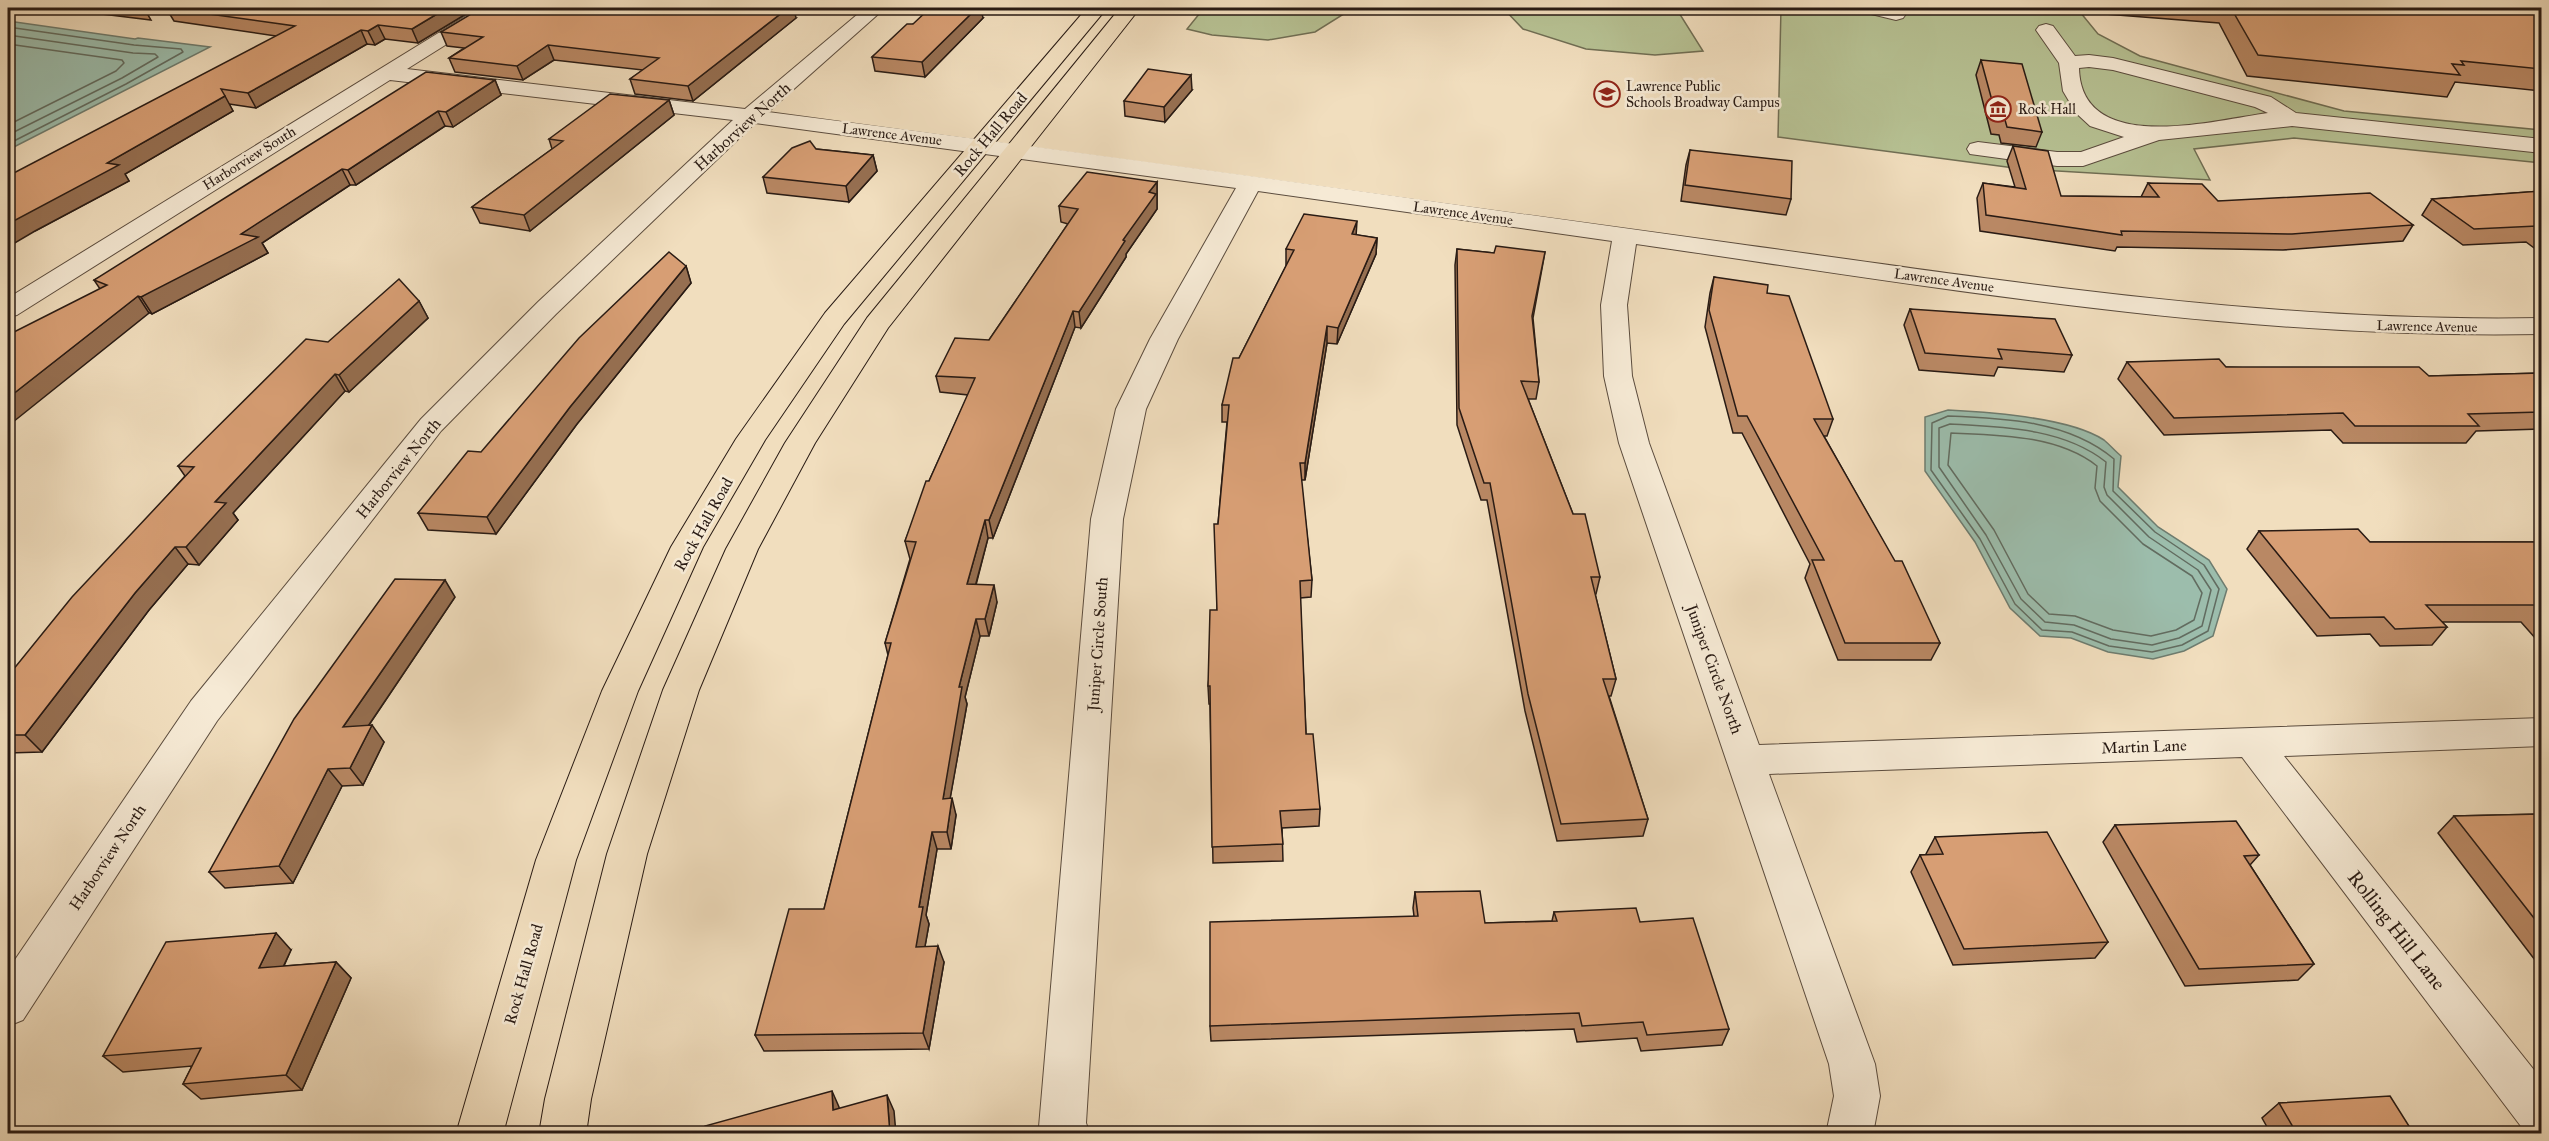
<svg xmlns="http://www.w3.org/2000/svg" width="2549" height="1141" viewBox="0 0 2549 1141" font-family="'IM FELL Great Primer',serif">
  <style>
    .green { fill: #b7c294; stroke: #706e54; stroke-width: 1.5 }
    .water { fill: #9cbdac; stroke: #6e7c6f; stroke-width: 1.5 }
    .lines { fill: none; stroke-linecap: round; stroke-linejoin: round }
    .shore { stroke: #626c60; stroke-width: 1.5 }
    .minor-casing { stroke: #5b4c3e; stroke-width: 2 }
    .major-casing { stroke: #291b14; stroke-width: 2 }
    .minor { fill: #f6ead5; fill-rule: evenodd }
    .major { fill: #f1debe; fill-rule: evenodd }
    .wall { fill: #b98864; stroke: #291b14; stroke-width: 1.5 }
    .shaded-wall { fill: #966f51; stroke: #291b14; stroke-width: 1.5 }
    .building { fill: #d79e74; stroke: #291b14; stroke-width: 1.5 }
    .labels { text-anchor: middle; stroke-width: 5; stroke-linejoin: round; paint-order: stroke }
    .far-poi-label { font-size: 14px; fill: #291b14; stroke: #f6ead5; text-anchor: start }
    .far-street-label { font-size: 14px; fill: #291b14; stroke: #f6ead5 }
    .street-label { font-size: 16px; fill: #291b14; stroke: #f6ead5 }
    .near-street-label { font-size: 20px; fill: #291b14; stroke: #f6ead5 }
  </style>
  <rect width="100%" height="100%" fill="#f1debe"/>
  <filter id="stains"><feTurbulence type="fractalNoise" baseFrequency=".00333" numOctaves="4"/><feColorMatrix values="0 0 0 0 .2 0 0 0 0 .09 0 0 0 0 .02 0 0 0 .5 -.17"/></filter>
  <radialGradient id="worn" r=".72"><stop offset=".6" stop-color="#630" stop-opacity="0"/><stop offset="1" stop-color="#630" stop-opacity=".3"/></radialGradient>
  <g class="green">
    <path d="M1204 8H1349L1347 12 1315 32 1268 40 1212 35 1187 29Z"/>
    <path d="M1503 8H1676L1703 51 1655 55 1586 49 1523 29Z"/>
    <path d="M1781 8H2032L2080 12 2098 34 2140 56 2344 111 2541 130 2542 163 2294 138 2194 149 2210 180 2022 169 1778 137Z"/>
  </g>
  <g class="water">
    <path d="M8 21 135 39 138 38 210 47 8 150Z"/>
    <path d="M1948 410C1989 412 2069 417 2104 440 2110 445 2115 451 2121 456L2118 487 2158 527 2209 560 2227 589 2213 636 2184 651 2153 659 2108 652 2071 638 2040 636 2010 608 1975 542 1925 471V417Z"/>
  </g>
  <g class="lines">
    <g class="shore">
      <path d="M8 27 134 45 181 49 183 52 126 84 8 144"/>
      <path d="M8 35 133 53 155 54 158 57 122 78 8 135"/>
      <path d="M8 44 122 60 124 63 116 71 8 125"/>
      <path d="M1948 416C2005 418 2069 421 2114 459L2113 491 2155 532 2204 565 2219 589 2208 631 2182 645 2152 652 2109 646 2072 632 2042 630 2015 604 1980 539 1931 470 1932 423Z"/>
      <path d="M1950 424C2003 427 2063 428 2106 462L2104 487 2107 495 2149 537 2198 570 2211 590 2202 626 2179 638 2152 645 2111 639 2074 625 2045 622 2021 599 1986 535 1939 467V428Z"/>
      <path d="M1951 433C1998 435 2058 435 2097 466L2095 488 2100 501 2143 544 2192 576 2202 593 2194 620 2176 630 2151 636 2113 630 2075 616 2049 614 2028 594 1994 530 1948 465Z"/>
    </g>
    <g class="minor-casing">
      <g id="minor">
        <path d="M479 8H501L498 12 407 69 745 109 865 8H885L768 112C1092 153 1415 199 1738 244 2006 281 2269 323 2542 318V334C2237 340 1937 287 1636 244L1627 305 1632 376 1649 443 1759 745 2542 718V746L2284 756 2542 1080V1134L2526 1133 2242 757 1769 774 1875 1064 1880 1096 1873 1134H1826L1834 1096 1829 1064 1619 443 1604 376 1601 305 1612 241 1258 191 1178 339 1146 409 1123 519 1086 1123 1090 1134H1041L1039 1127 1091 519 1116 409 1150 339 1236 188 755 123 556 314 441 431 217 721 23 1020 8 1026V970L191 701 421 419 538 302 733 120 390 80 17 315 8 317V298Z"/>
        <path d="M1860 8H1893L1903 10 1906 14 1903 18 1896 20 1863 12Z"/>
        <path d="M2046 24 2053 26 2075 56 2089 55 2113 58 2271 97 2296 113 2542 139V153L2292 126 2159 140 2083 166H2057L1970 154 1967 149 1970 144 1978 142 2057 152H2081L2124 137 2090 126 2076 113 2063 91 2059 63 2036 30 2039 26ZM2089 67 2113 70 2255 107 2268 113C2215 120 2081 157 2079 68Z"/>
      </g>
    </g>
    <g class="major-casing">
      <g id="major">
        <path d="M1087 8H1107L844 324 765 440 703 547 638 691 576 860 503 1134H456L536 860 602 691 671 547 736 439 825 313Z"/>
        <path d="M1120 8H1140L888 328 815 443 758 549 699 690 647 854 591 1099 586 1134H539L545 1099 607 854 663 690 726 549 785 443 867 318Z"/>
      </g>
    </g>
    <use href="#minor" class="minor"/>
    <use href="#major" class="major"/>
  </g>
  <g class="wall">
    <path d="M53 8H144L151 20Z"/>
    <path d="M166 8H476L418 43 385 39 375 45 367 44 256 108 229 104 233 111 125 174 129 181 35 231 276 36 174 21Z"/>
    <path d="M2102 8H2541V91L2455 82 2447 97 2247 76 2219 23 2105 14Z"/>
    <path d="M796 18 693 101 635 94 630 79 643 70 554 60 523 80 455 72 449 58 464 48 447 46 441 32Z"/>
    <path d="M983 18 925 77 875 71 872 57 913 24Z"/>
    <path d="M1981 60 2042 132 2036 147 2001 143 1999 135 1991 134 1976 75Z"/>
    <path d="M495 80 501 95 453 127 445 126 356 185H350L262 243 268 253 152 314 100 289 94 280Z"/>
    <path d="M1192 90 1165 122 1125 116 1124 101Z"/>
    <path d="M669 100 674 115 530 231 480 223 472 207 552 149 549 139Z"/>
    <path d="M2013 146 2061 196 2141 197 2148 183 2218 201 2413 225 2403 241 2283 250 2117 247 2115 251 1980 231 1977 198 1983 183 2015 187 2007 161Z"/>
    <path d="M816 149 873 155 877 171 849 202 767 193 763 177Z"/>
    <path d="M1690 150 1791 199 1786 215 1681 201 1686 165Z"/>
    <path d="M1157 182V209L1126 254V257L1081 328 1075 327 993 538H988L976 585 997 602 989 636H980L965 697 967 704 950 798 956 815 951 849H937L926 915 929 924 925 946 944 962 929 1049 764 1051 755 1035 824 909 888 655 885 643 910 559 905 541 929 481 968 395 940 392 936 376 989 340 1068 224 1061 222 1059 206Z"/>
    <path d="M2541 191V253L2526 242 2463 245 2422 215 2432 199Z"/>
    <path d="M1356 235 1377 238 1376 254 1337 344 1327 343 1305 480H1301L1312 580 1311 597 1300 598 1306 734 1320 809 1319 826 1282 828 1283 861 1213 863 1210 704H1209L1208 686 1217 610 1218 524 1227 422H1222V405L1239 358 1286 266V249Z"/>
    <path d="M1457 249 1494 253 1545 252 1533 318 1539 382 1536 399H1528L1573 514 1600 577 1596 594H1595L1616 679 1611 696H1609L1648 819 1643 836 1557 841 1525 711 1487 500H1481L1457 425 1455 265Z"/>
    <path d="M686 266 691 283 577 424 496 534 428 530 418 513Z"/>
    <path d="M1714 277 1767 293 1833 419 1827 436H1824L1940 643 1931 660H1838L1805 578 1810 564 1742 433H1733L1705 327 1710 293Z"/>
    <path d="M419 301 428 318 349 392 345 391 233 513 238 520 199 565 188 564 149 610 42 752 8 753V676L185 476 178 466Z"/>
    <path d="M1910 309 2072 355 2064 372 1998 367 1994 376 1919 370 1904 325Z"/>
    <path d="M2127 362 2226 367 2429 376 2541 373V429L2476 431 2466 443H2343L2331 430 2164 435 2118 379Z"/>
    <path d="M2259 531 2370 542H2541V639H2536L2521 622H2442L2447 627 2432 645 2380 646 2370 634 2317 636 2247 549Z"/>
    <path d="M455 597 369 725 384 742 363 785 342 786 293 883 225 888 209 872Z"/>
    <path d="M2541 814V964H2538L2438 833 2454 816Z"/>
    <path d="M2115 825 2259 855 2250 865 2314 964 2298 980 2185 986 2103 842Z"/>
    <path d="M1935 837 2108 942 2095 958 1953 965 1911 872 1920 855H1926V854Z"/>
    <path d="M1415 892 1485 923 1552 921 1554 912 1640 922 1729 1029 1722 1045 1641 1051 1637 1038 1577 1042 1574 1029 1211 1041 1210 1026 1414 916 1413 908Z"/>
    <path d="M291 950 284 966 336 962 351 978 302 1090 201 1099 183 1084 192 1066 123 1072 103 1056Z"/>
    <path d="M2279 1103 2414 1134H2271L2262 1118Z"/>
    <path d="M2051 1128 2162 1134H2046Z"/>
  </g>
  <g class="shaded-wall">
    <path d="M447 8H476L418 43 412 29Z"/>
    <path d="M788 8H794L796 18 693 101 688 86Z"/>
    <path d="M977 8H981L983 18 925 77 922 62Z"/>
    <path d="M378 25 385 39 375 45 368 31Z"/>
    <path d="M361 30 367 44 256 108 248 93Z"/>
    <path d="M548 45 554 60 523 80 517 66Z"/>
    <path d="M1191 75 1192 90 1165 122 1164 107Z"/>
    <path d="M495 80 501 95 453 127 446 112Z"/>
    <path d="M225 96 233 111 125 174 129 181 35 231 8 247V224L107 163Z"/>
    <path d="M669 100 674 115 530 231 524 215Z"/>
    <path d="M438 111 445 126 356 185 348 170Z"/>
    <path d="M873 155 877 171 849 202 846 186Z"/>
    <path d="M342 169 350 185 262 243 268 253 152 314 141 297Z"/>
    <path d="M1157 182V209L1126 254V257L1081 328 1079 312 1123 240 1149 192Z"/>
    <path d="M1357 221 1356 237 1352 234Z"/>
    <path d="M1377 238 1376 254 1337 344 1338 328Z"/>
    <path d="M686 266 691 283 577 424 496 534 487 517 570 407Z"/>
    <path d="M138 296 149 313 8 426V398Z"/>
    <path d="M419 301 428 318 349 392 339 375Z"/>
    <path d="M1073 311 1075 327 993 538 989 520Z"/>
    <path d="M1327 326V343L1305 480V463Z"/>
    <path d="M335 374 345 391 233 513 238 520 199 565 186 547 215 502Z"/>
    <path d="M985 520 988 538 971 602 967 584Z"/>
    <path d="M175 547 188 564 149 610 42 752 25 735 135 593Z"/>
    <path d="M445 580 455 597 356 744 343 727Z"/>
    <path d="M994 585 997 602 989 636 985 619Z"/>
    <path d="M976 619 980 636 965 697 967 704 947 816 943 799 959 687Z"/>
    <path d="M372 725 384 742 363 785 350 768Z"/>
    <path d="M328 769 342 786 293 883 279 866Z"/>
    <path d="M952 798 956 815 951 849 947 832Z"/>
    <path d="M932 832 937 849 926 915 929 924 922 963 916 947 919 907Z"/>
    <path d="M276 933 291 950 275 984 259 968Z"/>
    <path d="M938 946 944 962 929 1049 923 1033Z"/>
    <path d="M336 962 351 978 302 1090 286 1075Z"/>
    <path d="M832 1091 839 1107 840 1126 833 1110Z"/>
    <path d="M887 1095 894 1111 896 1134H890Z"/>
  </g>
  <g class="building">
    <path d="M166 8H447L412 29 378 25 368 31 361 30 248 93 221 89 225 96 107 163 119 165 8 224V176L295 26Z"/>
    <path d="M481 8H788L688 86 630 79 659 58 548 45 517 66 449 58 483 37 441 32Z"/>
    <path d="M930 8H977L922 62 872 57 907 24H913Z"/>
    <path d="M2231 8H2541V69L2461 61 2464 65 2452 64 2460 75 2258 55Z"/>
    <path d="M1981 60 2022 64 2042 132 2007 127 2005 120 1997 119Z"/>
    <path d="M1148 69 1191 75 1164 107 1124 101Z"/>
    <path d="M426 72 495 80 446 112 438 111 348 170 342 169 241 234 258 237 141 297 138 296 8 398V335L107 285 94 280Z"/>
    <path d="M610 94 669 100 524 215 472 207 563 141 549 139Z"/>
    <path d="M810 141 816 149 873 155 846 186 763 177 792 148Z"/>
    <path d="M2013 146 2048 151 2061 196 2159 197 2148 183 2202 184 2218 201 2370 193 2413 225 2292 234 2121 231 2122 235 1986 215 1983 183 2026 189Z"/>
    <path d="M1690 150 1792 161 1791 199 1685 185Z"/>
    <path d="M1087 172 1157 182 1149 192 1156 194 1123 240 1125 241 1079 312 1073 311 989 520H985L967 584 994 585 985 619H976L959 687H962L943 799 952 798 947 832H932L919 907H923L916 947 938 946 923 1033 755 1035 789 909H824L891 643H885L916 542 905 541 926 481H929L975 378 936 376 955 338 989 340 1078 209 1059 206Z"/>
    <path d="M2541 191V229L2537 226 2474 229 2432 199Z"/>
    <path d="M1304 214 1357 221 1352 234 1377 238 1338 328 1327 326 1305 463H1300L1312 580 1300 581 1306 734H1313L1320 809 1280 811 1283 844 1212 847 1210 686H1208L1210 610H1217L1214 524H1218L1229 405H1222L1233 358H1239L1294 250 1286 249Z"/>
    <path d="M1496 246 1545 252 1532 316 1539 382 1521 381 1573 514H1585L1600 577H1591L1616 679H1603L1648 819 1561 824 1528 694 1490 483H1484L1459 408 1457 249 1494 253Z"/>
    <path d="M669 252 686 266 570 407 487 517 418 513 468 451 481 452 579 338Z"/>
    <path d="M1714 277 1768 285 1767 293 1789 296 1833 419H1814L1895 561H1902L1940 643H1845L1812 560H1824L1747 416H1738L1709 310Z"/>
    <path d="M399 279 419 301 339 375 335 374 215 502 226 503 186 547H175L135 593 25 735H8V676L72 597 194 467 178 466 306 339 328 342Z"/>
    <path d="M1910 309 2055 319 2072 355 1998 349 2002 359 1925 353Z"/>
    <path d="M2219 359 2226 367H2419L2429 376 2541 373V412L2468 414 2479 426H2355L2343 413 2174 418 2127 362Z"/>
    <path d="M2358 529 2370 542H2541V610L2537 605H2426L2447 627 2395 629 2384 617 2330 618 2259 531Z"/>
    <path d="M395 579 445 580 343 727 372 725 350 768 328 769 279 866 209 872 294 719Z"/>
    <path d="M2541 814V927L2454 816Z"/>
    <path d="M2236 821 2259 855 2244 856 2314 964 2199 969 2115 825Z"/>
    <path d="M2047 832 2108 942 1964 949 1920 855 1943 854 1935 837Z"/>
    <path d="M1480 891 1485 923 1557 921 1554 912 1636 908 1640 922 1693 918 1729 1029 1647 1035 1643 1022 1582 1026 1579 1013 1210 1026V922L1418 916 1415 892Z"/>
    <path d="M276 933 259 968 336 962 286 1075 183 1084 201 1048 103 1056 166 942Z"/>
    <path d="M832 1091 833 1110 887 1095 890 1134H705V1126Z"/>
    <path d="M2390 1096 2414 1134H2297L2279 1103Z"/>
    <path d="M2159 1127 2162 1134H2053L2051 1128Z"/>
  </g>
  <defs>
    <g id="school-ring" transform="scale(1.35)"><circle r="9.5" fill="#f6ead5" stroke="#8f2418" stroke-width="1.5"/><path d="M0-5L7-2L0 1L-7-2ZM-4 1L0 2.5L4 1V4Q0 6-4 4Z" fill="#8f2418"/></g>
    <g id="museum-ring" transform="scale(1.35)"><circle r="9.5" fill="#f6ead5" stroke="#8f2418" stroke-width="1.5"/><path d="M0-6L6-3V-2H-6V-3ZM-5-1h2V3h-2ZM-1-1h2V3h-2ZM3-1h2V3H3ZM-6 4H6V6H-6Z" fill="#8f2418"/></g>
  </defs>
  <g fill-rule="evenodd">
    <use href="#school-ring" x="1607" y="94"/>
    <use href="#museum-ring" x="1998" y="109"/>
  </g>
  <g class="labels">
    <g class="far-poi-label">
      <text x="1626" y="91">Lawrence Public<tspan x="1626" dy="16">Schools Broadway Campus</tspan></text>
      <text x="2018" y="114">Rock Hall</text>
    </g>
    <g class="far-street-label">
      <text transform="translate(892 134) rotate(7)" y="5">Lawrence Avenue</text>
      <text transform="translate(249 158) rotate(-32)" y="5">Harborview South</text>
      <text transform="translate(1463 213) rotate(8)" y="5">Lawrence Avenue</text>
      <text transform="translate(1944 280) rotate(8)" y="5">Lawrence Avenue</text>
      <text transform="translate(2427 326) rotate(1)" y="5">Lawrence Avenue</text>
    </g>
    <g class="street-label">
      <text transform="translate(742 126) rotate(-42)" y="6">Harborview North</text>
      <text transform="translate(990 134) rotate(-50)" y="6">Rock Hall Road</text>
      <text transform="translate(398 468) rotate(-51)" y="6">Harborview North</text>
      <text transform="translate(703 524) rotate(-61)" y="6">Rock Hall Road</text>
      <text transform="translate(1097 644) rotate(-86)" y="6">Juniper Circle South</text>
      <text transform="translate(1715 669) rotate(70)" y="6">Juniper Circle North</text>
      <text transform="translate(2144 746) rotate(-2)" y="6">Martin Lane</text>
      <text transform="translate(107 857) rotate(-56)" y="6">Harborview North</text>
      <text transform="translate(523 974) rotate(-74)" y="6">Rock Hall Road</text>
    </g>
    <g class="near-street-label">
      <text transform="translate(2397 930) rotate(52)" y="7">Rolling Hill Lane</text>
    </g>
  </g>
  <rect width="2549" height="1141" fill="none" stroke="#f1debe" stroke-width="30"/>
  <rect x="9" y="9" width="2531" height="1123" fill="none" stroke="#291b14" stroke-width="3"/>
  <rect x="15" y="15" width="2519" height="1111" fill="none" stroke="#291b14" stroke-width="1.5"/>
  <rect width="100%" height="100%" filter="url(#stains)"/>
  <rect width="100%" height="100%" fill="url(#worn)"/>
</svg>
